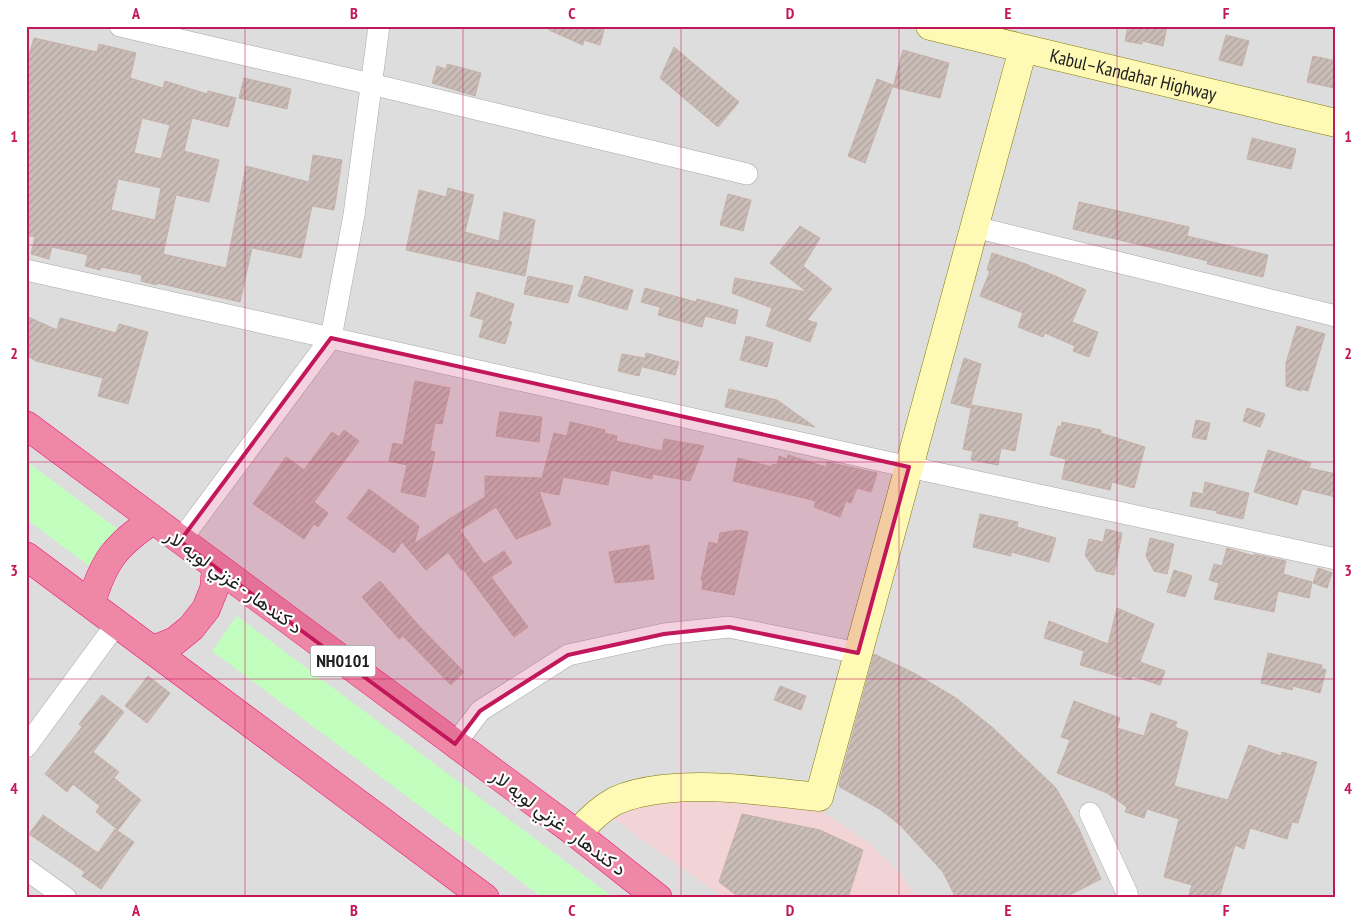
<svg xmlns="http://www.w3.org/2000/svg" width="1362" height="924" viewBox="0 0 1362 924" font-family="'PT Sans Narrow',Vazirmatn,sans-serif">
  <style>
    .residential { fill: #dedddd }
    .commercial { fill: #f3d4d6 }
    .park { fill: #c2ffbf }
    .building { fill: url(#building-hatch); stroke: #c5b0a6; fill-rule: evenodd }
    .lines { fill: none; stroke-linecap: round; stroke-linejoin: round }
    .street-casing { stroke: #a7a7a7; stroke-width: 22 }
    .secondary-casing { stroke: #7e7c00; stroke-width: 29 }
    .highway-casing { stroke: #ec167a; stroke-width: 29 }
    .street { stroke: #fff; stroke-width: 21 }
    .secondary { stroke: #fff9b6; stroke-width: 28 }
    .highway { stroke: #ef87a7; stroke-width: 28 }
    .marked { fill: #c2185b; fill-opacity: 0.2; stroke: #c2185b; stroke-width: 4; stroke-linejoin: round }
    .grid { fill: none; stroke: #c2185b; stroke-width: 1; stroke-opacity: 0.55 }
    .labels { text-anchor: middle; stroke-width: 4.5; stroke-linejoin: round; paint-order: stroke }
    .shield { fill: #fff; stroke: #636363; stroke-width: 1 }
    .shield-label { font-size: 18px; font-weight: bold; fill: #202020 }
    .street-label { font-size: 19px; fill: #202020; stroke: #fff }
    .neatline { fill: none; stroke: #c2185b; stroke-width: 2 }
    .grid-label { font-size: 16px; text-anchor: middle; font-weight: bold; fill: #c2185b }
  </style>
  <defs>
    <pattern id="building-hatch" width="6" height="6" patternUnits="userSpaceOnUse" patternTransform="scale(1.25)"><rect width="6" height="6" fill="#cabdb8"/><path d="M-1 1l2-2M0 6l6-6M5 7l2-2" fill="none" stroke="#ada29e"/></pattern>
  </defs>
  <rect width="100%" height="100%" fill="#f1ece6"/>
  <rect class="residential" x="26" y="26" width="1310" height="872"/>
  <path class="commercial" d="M674 795 806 801 869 843 899 873 917 898H724L608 815Z"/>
  <g class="park">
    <path d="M26 461 123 533 96 571 26 519Z"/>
    <path d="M237 616 614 898H543L212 651Z"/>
  </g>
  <g class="building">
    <path d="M545 26H605L600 45 584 40 583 45 549 30V28Z"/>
    <path d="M1128 26H1167L1163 46 1142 41V44L1125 41Z"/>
    <path d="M1226 35 1249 41 1242 66 1219 60Z"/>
    <path d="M34 38 97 52 99 44 136 53 130 78 163 88 165 81 207 94 208 91 236 98 228 127 192 118 184 151 219 160 209 202 176 195 163 254 226 268 246 166 309 182 313 155 342 160 334 210 312 206 301 258 252 248 240 302 157 283V285L141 281 142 275 101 267 100 270 85 266 88 255 52 247 49 259 31 254 35 237 26 235V65ZM142 118 170 125 161 159 134 153ZM118 179 161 188 155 220 111 210Z"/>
    <path d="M674 47 739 102 718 127 660 78Z"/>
    <path d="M903 50 949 63 940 98 893 87Z"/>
    <path d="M1313 56 1336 61V80L1334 88 1307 82Z"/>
    <path d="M447 64 481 73 475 96 432 83 437 66 446 69Z"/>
    <path d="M244 78 291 89 287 109 239 98Z"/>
    <path d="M877 79 893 85 865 163 848 156Z"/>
    <path d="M1252 138 1296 149 1291 169 1247 159Z"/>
    <path d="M448 188 474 195 465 232 499 241 504 212 535 220 525 276 406 250 419 190 446 197Z"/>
    <path d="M728 194 751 200 743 231 720 225Z"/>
    <path d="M1079 202 1189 227 1187 236 1268 255 1263 277 1207 264 1208 261 1073 229Z"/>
    <path d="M800 226 820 238 803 266 832 289 807 320 817 323 810 342 766 326 772 308 732 293 735 278 807 292 770 263Z"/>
    <path d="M992 253 1029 265V266L1053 275 1086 290 1072 322 1098 332 1089 357 1073 351 1075 346 1045 333 1043 337 1018 327 1023 313 980 296 990 271 987 270Z"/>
    <path d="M528 276 573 286 568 303 524 294Z"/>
    <path d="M585 276 633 290 627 310 578 296Z"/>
    <path d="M645 288 696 302 697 299 738 310 735 324 705 316 702 327 658 315 660 307 641 302Z"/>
    <path d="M477 292 514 304 509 321 512 322 505 344 479 337 484 320 470 316Z"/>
    <path d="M26 316 57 330 60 318 116 333 119 324 148 332 128 404 98 396 103 378 36 361 26 355Z"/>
    <path d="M1297 326 1325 334 1308 391 1302 389 1301 391 1286 386V363Z"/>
    <path d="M746 336 773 343 767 367 740 360Z"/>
    <path d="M646 353 679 362 675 375 643 367Z"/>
    <path d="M622 354 644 358 639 376 618 371Z"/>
    <path d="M964 358 981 364 970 408 951 403Z"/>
    <path d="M415 381 450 388 442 424 435 423 430 451 435 452 425 497 401 492 407 465 389 461 393 443 403 445Z"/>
    <path d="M729 389 777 400 815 427 725 407Z"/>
    <path d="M972 405 1022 414 1015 451 1001 448 998 465 971 460 973 451 963 449Z"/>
    <path d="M1247 408 1265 414 1260 427 1243 421Z"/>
    <path d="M500 412 542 417 539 442 496 436Z"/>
    <path d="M1196 420 1210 423 1206 440 1192 437Z"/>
    <path d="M570 422 605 430 604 433 617 436 616 441 662 451 664 439 704 446 690 481 653 474 652 479 611 470 608 485 563 477 559 495 539 491 551 525 516 539 496 507 460 530 484 564 504 551 512 563 491 577 528 627 514 637 463 569 461 570 448 552 426 570 402 542 394 553 347 518 369 489 419 526 414 544 451 518 485 497V476L542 478 554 433 567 436Z"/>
    <path d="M1062 422 1101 430V433L1145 447 1134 488 1112 482 1110 490 1062 479 1066 459 1050 455 1058 426 1061 427Z"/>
    <path d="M344 430 359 441 314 502 328 513 318 527 314 524 304 539 253 504 286 457 304 470 332 432 339 437Z"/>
    <path d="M1268 450 1311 463 1309 468 1336 474V497L1302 489 1297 505 1254 492Z"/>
    <path d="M788 455 826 467 827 462 877 473 871 492 857 488 851 503 846 501 840 517 814 507 816 501 733 481 738 458 772 467V464L777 465 779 456 787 459Z"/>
    <path d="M1205 482 1249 493 1243 519 1216 513 1217 511 1190 506 1193 492 1203 494Z"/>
    <path d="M980 514 1018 522 1017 527 1056 538 1049 562 1011 552V556L973 547Z"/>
    <path d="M1106 529 1122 533 1114 575 1096 571 1085 555 1089 539 1103 542Z"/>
    <path d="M740 530 748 532 734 595 702 589 703 581 701 580 709 542 718 544 720 533Z"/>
    <path d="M1150 538 1174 544 1167 574 1154 571 1146 556Z"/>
    <path d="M649 545 654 579 615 583 609 552Z"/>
    <path d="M1227 548 1254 556V554L1286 561 1283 574 1312 582 1309 598 1278 591 1274 612 1214 599 1219 583 1209 580 1214 564 1222 566Z"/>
    <path d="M1318 568 1332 573 1327 588 1313 583Z"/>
    <path d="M1174 570 1192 576 1185 597 1167 592Z"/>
    <path d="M380 581 420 627 464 672 451 685 403 636 399 639 362 597Z"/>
    <path d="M1117 608 1154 624 1140 662 1165 671 1160 685 1132 676 1131 680 1080 665 1084 651 1044 638 1049 621 1108 644Z"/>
    <path d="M1268 653 1322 665 1321 668 1326 670 1320 693 1293 686 1292 690 1261 683Z"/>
    <path d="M874 654 914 673 956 698 993 728 1056 788 1079 829 1101 879 1064 898H956L943 872 900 825 881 810 840 787 839 784Z"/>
    <path d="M148 676 170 693 147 723 125 706Z"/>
    <path d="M780 686 806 696 801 710 774 700Z"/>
    <path d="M102 695 124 712 93 752 119 772 114 778 141 800 118 830 96 812 100 806 73 784 67 792 45 774 82 727 79 724Z"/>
    <path d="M1074 701 1120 718 1117 728 1144 736 1151 713 1177 722 1175 727 1188 732 1174 786 1228 800 1249 745 1281 756 1282 752 1317 762 1298 823 1292 822 1287 839 1250 828 1244 849 1235 845 1219 898H1188L1192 885 1164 877 1179 819 1147 809 1144 818 1125 812 1127 807 1107 793 1057 773 1070 740 1061 737Z"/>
    <path d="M742 814 820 830 863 850 848 898H740L719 882Z"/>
    <path d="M43 815 98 853 115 829 134 842 101 889 82 876 85 872 29 834Z"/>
  </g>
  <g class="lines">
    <g class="street-casing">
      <g id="street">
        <path d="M120 26 371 84 747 174"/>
        <path d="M975 227 1336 316"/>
        <path d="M26 270 909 467 1336 559"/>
        <path d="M180 541 331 338 354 215 379 26"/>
        <path d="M455 744 480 711 568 655 664 634 729 627 858 653"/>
        <path d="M26 747 117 623"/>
        <path d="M1090 813 1127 893 1128 898"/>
        <path d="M26 869 66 898"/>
      </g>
    </g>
    <g class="secondary-casing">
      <g id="secondary">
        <path id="s1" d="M930 26 1336 123"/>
        <path d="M577 834C588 821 600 809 615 801 630 794 646 791 663 789 716 783 767 792 819 797L1023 49"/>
      </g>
    </g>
    <g class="highway-casing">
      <g id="highway">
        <path d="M26 425 577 834 658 898"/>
        <path d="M26 556 485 898"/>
        <path d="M91 604C103 561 116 545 153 520"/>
        <path d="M153 650 175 641 191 628 206 609 214 589 216 567"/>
      </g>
    </g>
    <use href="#street" class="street"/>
    <use href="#secondary" class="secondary"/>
    <use href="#highway" class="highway"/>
  </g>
  <path class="marked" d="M331 338 909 467 858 653 729 627 664 634 568 655 480 711 455 744 180 541Z"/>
  <path class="grid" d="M245 26V898M463 26V898M681 26V898M899 26V898M1117 26V898M26 245H1336M26 462H1336M26 679H1336"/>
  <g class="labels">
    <rect class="shield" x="310.5" y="645.5" width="65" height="31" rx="4"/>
    <g class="shield-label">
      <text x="343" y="667">NH0101</text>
    </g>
    <g class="street-label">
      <text dy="7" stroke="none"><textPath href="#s1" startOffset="209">Kabul–Kandahar Highway</textPath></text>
      <text transform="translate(234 581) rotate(36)" y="7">د کندهار - غزني لويه لار</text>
      <text transform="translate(559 822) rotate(37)" y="7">د کندهار - غزني لويه لار</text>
    </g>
  </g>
  <rect width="1362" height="924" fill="none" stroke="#ffffff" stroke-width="55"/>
  <rect x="28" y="28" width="1306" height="868" class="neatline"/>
  <g class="grid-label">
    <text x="136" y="19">A</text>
    <text x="354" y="19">B</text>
    <text x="572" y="19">C</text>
    <text x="790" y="19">D</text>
    <text x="1008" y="19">E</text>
    <text x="1226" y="19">F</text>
    <text x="14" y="142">1</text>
    <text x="1348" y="142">1</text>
    <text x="14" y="359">2</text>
    <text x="1348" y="359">2</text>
    <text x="14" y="576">3</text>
    <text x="1348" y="576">3</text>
    <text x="14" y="794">4</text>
    <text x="1348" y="794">4</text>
    <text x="136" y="916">A</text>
    <text x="354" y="916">B</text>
    <text x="572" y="916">C</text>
    <text x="790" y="916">D</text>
    <text x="1008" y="916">E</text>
    <text x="1226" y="916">F</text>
  </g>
</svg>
